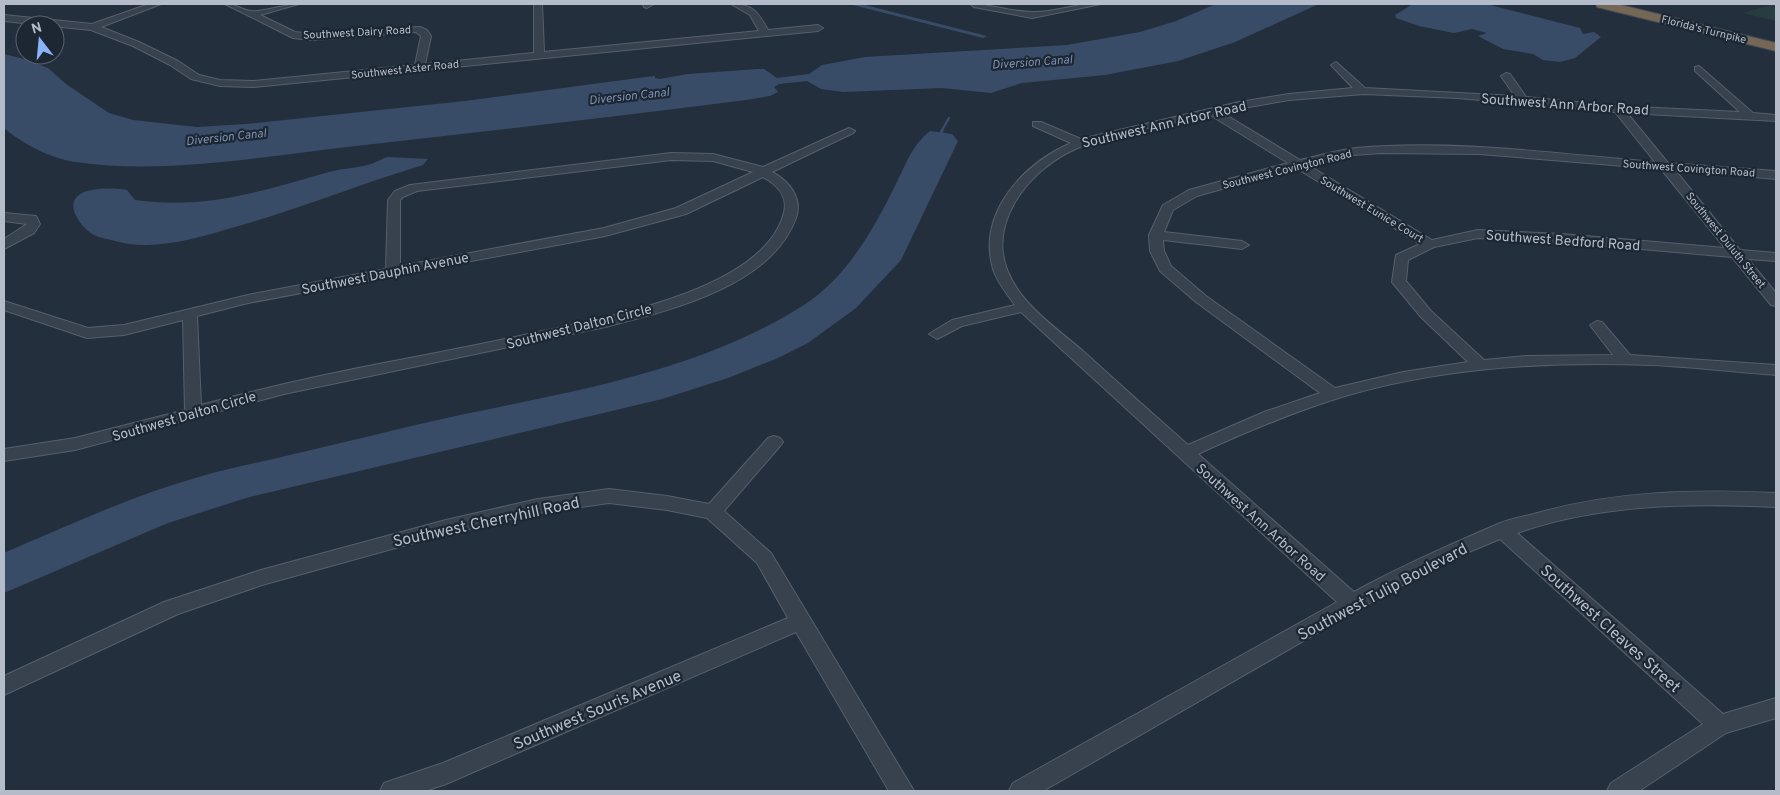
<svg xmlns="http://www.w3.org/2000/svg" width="1780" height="795" viewBox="0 0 1780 795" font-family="Overpass,sans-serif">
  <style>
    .green { fill: #263c3f }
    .water { fill: #394c67 }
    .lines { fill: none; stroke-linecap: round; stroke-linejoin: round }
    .stream-far1 { stroke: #394c67; stroke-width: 2.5 }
    .stream { stroke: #394c67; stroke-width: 3 }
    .canal { fill: #394c67; fill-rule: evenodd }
    .minor-casing { stroke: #565f6c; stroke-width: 2 }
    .highway-casing { stroke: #434c59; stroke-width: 2 }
    .minor { fill: #38414e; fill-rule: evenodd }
    .highway { fill: #746855; fill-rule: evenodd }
    .labels { text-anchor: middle; stroke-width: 4.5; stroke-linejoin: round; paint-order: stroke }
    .far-street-label { font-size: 11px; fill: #b4bcc9; stroke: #1d2633 }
    .far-water-label { font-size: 12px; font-style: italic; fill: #7c92b1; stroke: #1d2633 }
    .street-label { font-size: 14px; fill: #b4bcc9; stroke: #1d2633 }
    .near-street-label { font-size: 16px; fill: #b4bcc9; stroke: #1d2633 }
  </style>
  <rect width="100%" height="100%" fill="#242f3e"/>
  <path class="green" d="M1773 4H1776V21L1743 13Z"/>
  <g class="water">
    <path d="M1216 4H1319L1235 42 1178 61 1105 75 1022 83 991 93 942 88 843 92 821 89 807 81 779 84 774 87 778 92 770 96 746 100C613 117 480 132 347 147 259 157 164 175 75 162 50 158 23 144 4 128V54L24 59 48 68 66 84 109 113 133 120 197 127 246 124 465 101 646 77 655 76V78L660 79 688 74 758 69H764L777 78 809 74 822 65 865 57 1067 45 1140 32 1176 21Z"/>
    <path d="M1413 4H1486L1580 28 1583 34 1594 32 1601 37 1575 58 1560 62 1543 60 1533 54 1503 49 1478 36 1487 33 1472 29 1454 33 1419 26 1396 18 1395 15Z"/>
    <path d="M930 131 952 134 958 141 901 260 856 308 808 343 778 358 728 378 662 399 246 498 168 523 4 593V553C69 525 134 495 202 476 231 468 261 462 290 455 334 445 377 434 420 424 550 394 689 378 804 305 848 276 873 230 896 184 906 164 912 145 930 131Z"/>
    <path d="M388 157 428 159 423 165C360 184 299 209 235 227 198 238 153 252 115 241 109 239 100 238 94 235 82 229 64 205 79 195 90 187 114 188 127 190L135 200C208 210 261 191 329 172 343 168 361 168 374 163 379 161 383 158 388 157Z"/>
  </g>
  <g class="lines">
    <path class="stream-far1" d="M941 132 949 118"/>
    <path class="stream" d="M941 133 942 131"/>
    <path class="canal" d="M849 4H861L987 36 983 38Z"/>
    <g class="minor-casing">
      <g id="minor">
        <path d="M149 4H161L101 27 139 42 178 61 199 75 220 80 253 81 415 65 421 36 416 32 312 40 293 38 225 4C237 4 241 10 251 11 258 13 287 4 299 4L260 15 295 32 312 34 420 27 427 30 431 36 425 64 534 53V4H542L544 52 759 31 750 15 731 4C753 4 758 12 768 30L818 25 823 28 818 31 253 87 220 86 191 79 170 65 133 46 91 30 4 21V15L92 24Z"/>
        <path d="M643 4H654L647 8 644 7Z"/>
        <path d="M970 4C991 4 1011 12 1032 12 1055 13 1078 2 1101 4L1032 18 974 7Z"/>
        <path d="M1336 62 1365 88 1515 96 1501 76 1506 73 1510 74 1526 97 1616 106 1740 112 1695 71V67L1699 66 1753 113 1776 115V121L1627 113 1668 163 1776 171V179L1675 170 1740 250 1776 253V261L1748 259 1776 293V306L1771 305 1732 257 1562 242 1478 238 1434 247 1408 260 1406 281 1431 311 1484 360 1527 356 1613 355 1590 325 1597 321 1602 322 1630 355 1776 365V375C1735 372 1694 367 1652 365 1550 361 1444 367 1345 396 1295 411 1246 432 1198 454L1354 592C1401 566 1449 545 1498 524 1509 519 1522 517 1534 514 1612 491 1696 489 1776 493V507C1689 503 1600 504 1517 533L1723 714 1776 698V718L1726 733 1639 791H1607L1611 783 1703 724 1500 539 1452 559 1385 594 1043 791H1009L1013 783 1337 602 1021 312 962 326 937 339 929 334 952 320 1015 305C1007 294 997 282 993 269 977 213 1023 164 1071 143L1033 126V122H1041L1081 139 1239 102 1289 94 1353 88 1331 65ZM1364 94 1458 98 1615 112 1655 162C1556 154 1454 139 1356 148 1337 150 1318 156 1300 160L1221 112 1289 100ZM1210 115 1288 163 1189 190 1163 205 1149 235 1150 251 1160 271 1196 302 1320 393 1264 412 1188 445C1153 414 1118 383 1083 351 1056 328 1022 305 1008 272 988 224 1026 175 1067 153 1105 133 1167 125 1210 115ZM1381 153 1480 154 1661 169 1725 248 1562 234 1478 230 1432 240 1308 165 1353 155ZM1296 168 1420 244 1396 255 1392 282 1421 317 1468 362 1403 372 1335 388 1206 296 1171 266 1164 251 1163 240 1242 249 1249 245 1242 241 1164 232 1173 210 1197 196Z"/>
        <path d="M849 128 855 131 853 133 772 172C789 181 803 198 796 218 771 287 667 311 605 327L284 394 75 450 4 461V449L75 438 185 410 183 320 124 335 87 338 4 310V301L88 328 124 325 248 295 386 269 388 200 395 191 410 185 671 153 713 154 763 167ZM671 160 713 161 753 172 676 208 604 228 400 266V200L403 197 417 191ZM763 177C780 186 790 200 782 219 755 293 598 319 529 334 482 344 436 353 389 362 326 374 263 388 201 405L197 316 248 303 605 236 686 214Z"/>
        <path d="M4 213 36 216 40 224 34 233 4 249V239L27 224 4 221Z"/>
        <path d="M774 436 780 438 783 442 780 446 724 511 771 553 914 791H889L796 632 446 784 425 791H380L384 783 443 763 788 618 757 563 707 518 667 510 609 503 538 513 446 534 262 585 178 614 4 695V676L164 602 261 570 446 520 538 499 609 489 667 496 709 504 768 438Z"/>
      </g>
    </g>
    <g class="highway-casing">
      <path id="highway" d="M1596 4H1617L1776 43V51L1597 7Z"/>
    </g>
    <use href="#minor" class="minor"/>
    <use href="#highway" class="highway"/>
  </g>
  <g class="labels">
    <g class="far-street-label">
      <text transform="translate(1704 29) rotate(14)" y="4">Florida's Turnpike</text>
      <text transform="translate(357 32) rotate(-3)" y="4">Southwest Dairy Road</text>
      <text transform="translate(405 69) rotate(-6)" y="4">Southwest Aster Road</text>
      <text transform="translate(1689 168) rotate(4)" y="4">Southwest Covington Road</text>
      <text transform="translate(1287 169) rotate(-14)" y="4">Southwest Covington Road</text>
      <text transform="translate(1372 209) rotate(31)" y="4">Southwest Eunice Court</text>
      <text transform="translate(1726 240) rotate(51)" y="4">Southwest Duluth Street</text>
    </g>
    <g class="far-water-label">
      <text transform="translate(1032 62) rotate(-4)" y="4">Diversion Canal</text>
      <text transform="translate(629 96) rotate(-6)" y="4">Diversion Canal</text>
      <text transform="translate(226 137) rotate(-6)" y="4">Diversion Canal</text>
    </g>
    <g class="street-label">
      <text transform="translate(1565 104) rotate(4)" y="5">Southwest Ann Arbor Road</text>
      <text transform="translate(1164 124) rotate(-13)" y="5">Southwest Ann Arbor Road</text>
      <text transform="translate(1563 240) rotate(4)" y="5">Southwest Bedford Road</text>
      <text transform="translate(385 273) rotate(-11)" y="5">Southwest Dauphin Avenue</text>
      <text transform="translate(579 326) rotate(-14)" y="5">Southwest Dalton Circle</text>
      <text transform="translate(184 416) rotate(-16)" y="5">Southwest Dalton Circle</text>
      <text transform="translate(1261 522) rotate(42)" y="5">Southwest Ann Arbor Road</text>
    </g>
    <g class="near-street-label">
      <text transform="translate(486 521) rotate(-12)" y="6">Southwest Cherryhill Road</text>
      <text transform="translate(1382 591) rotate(-28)" y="6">Southwest Tulip Boulevard</text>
      <text transform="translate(1611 628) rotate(42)" y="6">Southwest Cleaves Street</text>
      <text transform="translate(597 709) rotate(-23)" y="6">Southwest Souris Avenue</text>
    </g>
  </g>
  <rect width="1780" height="795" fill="none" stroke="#b4bcc9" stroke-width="10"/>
  <g transform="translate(40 40) rotate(344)"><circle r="24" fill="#1d2633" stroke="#59626f"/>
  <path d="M0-4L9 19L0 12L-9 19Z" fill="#8ab4f8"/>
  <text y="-8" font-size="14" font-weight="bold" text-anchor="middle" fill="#b4bcc9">N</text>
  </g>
</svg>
